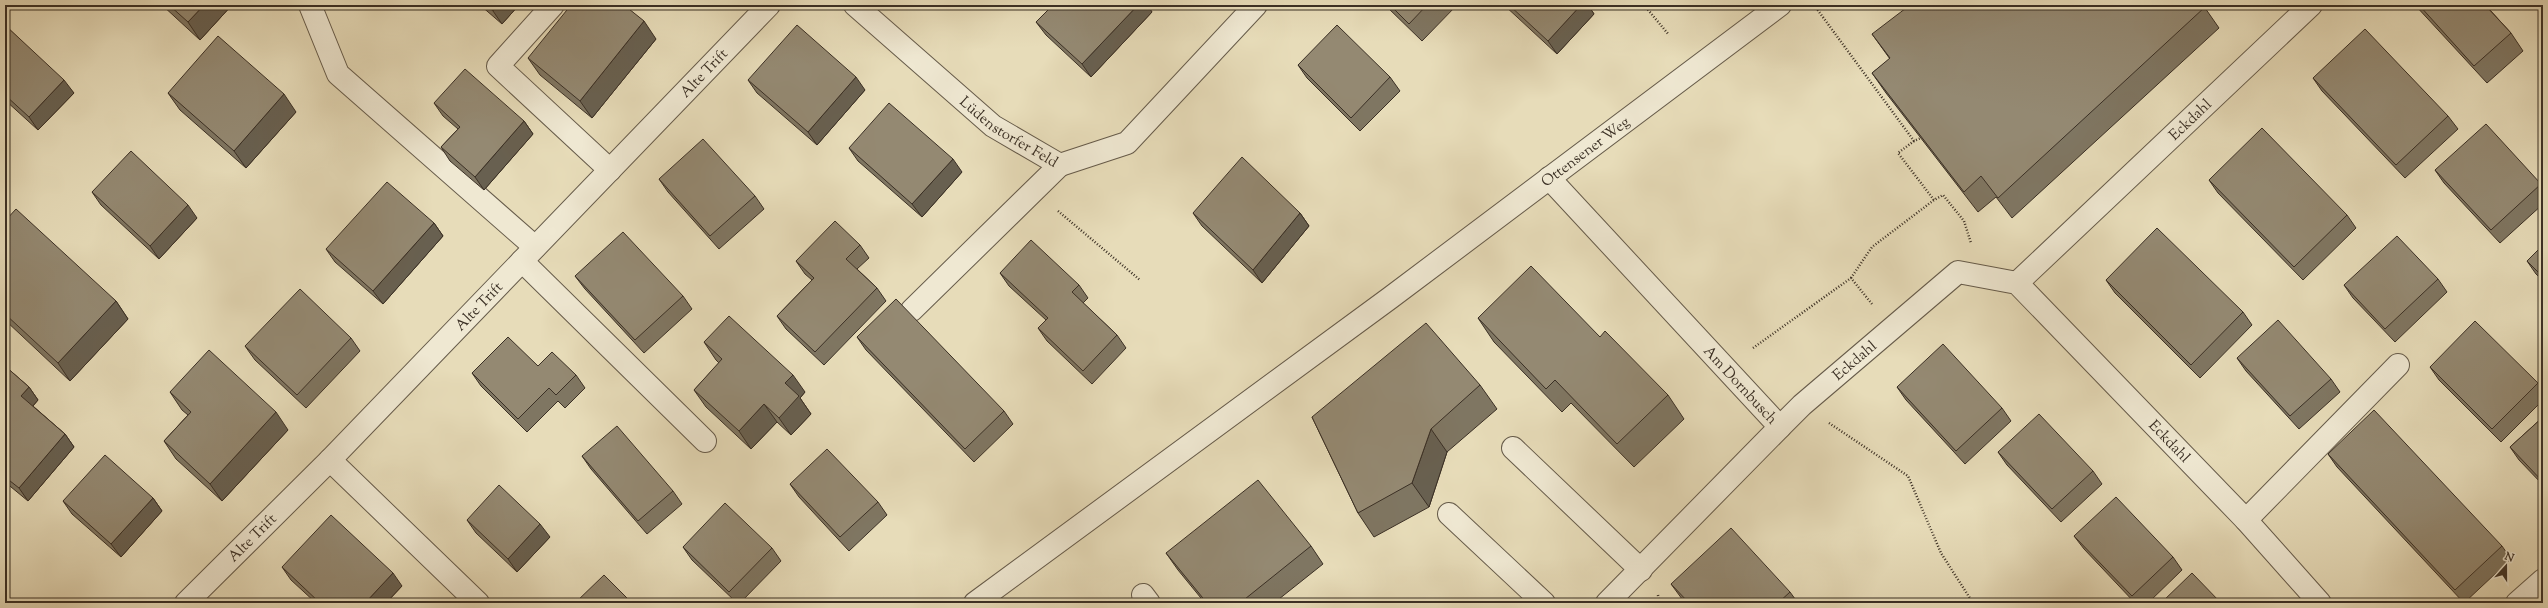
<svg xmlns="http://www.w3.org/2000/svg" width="2548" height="608" viewBox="0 0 2548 608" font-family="'Sorts Mill Goudy',serif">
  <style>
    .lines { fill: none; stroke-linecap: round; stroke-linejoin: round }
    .minor-casing { stroke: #665b4a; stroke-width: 24 }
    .path { stroke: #3b3025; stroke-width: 2.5; stroke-dasharray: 1 2; stroke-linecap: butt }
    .minor { stroke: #efe8d2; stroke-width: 22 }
    .wall { fill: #7f7662; stroke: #3b3025 }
    .shaded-wall { fill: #686050; stroke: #3b3025 }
    .building { fill: #948972; stroke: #3b3025 }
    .labels { text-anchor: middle; stroke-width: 4; stroke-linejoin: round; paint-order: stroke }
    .street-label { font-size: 15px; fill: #3b3025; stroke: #efe8d2 }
  </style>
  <rect width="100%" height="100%" fill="#e7dcb9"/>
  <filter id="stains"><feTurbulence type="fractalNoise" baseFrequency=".005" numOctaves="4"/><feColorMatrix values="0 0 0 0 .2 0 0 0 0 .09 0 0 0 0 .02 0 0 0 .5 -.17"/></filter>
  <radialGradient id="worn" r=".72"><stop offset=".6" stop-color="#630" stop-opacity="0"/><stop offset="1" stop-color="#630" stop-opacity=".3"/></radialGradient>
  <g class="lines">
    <g class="minor-casing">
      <g id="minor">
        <path d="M310 5 338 74 535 247"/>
        <path d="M553 5 498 66 610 170"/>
        <path id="s1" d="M855 5 993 126 1060 165 1127 143 1256 5"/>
        <path id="s2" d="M1549 178 1780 427 1607 603"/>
        <path d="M522 261 705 441"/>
        <path id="s3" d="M2017 283 2311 5"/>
        <path d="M912 310 1060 165"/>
        <path id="s4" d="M1780 427 1802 405 1958 272 2017 283 2246 520 2320 603"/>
        <path d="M1513 448 1641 570"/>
        <path d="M330 460 478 603"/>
        <path d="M1449 514 1544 603"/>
        <path d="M2246 520 2398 365"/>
        <path d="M1143 595 1149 603"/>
        <path id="s5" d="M186 603 330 460 769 5"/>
        <path id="s6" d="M975 603 1390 298 1780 5"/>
        <path d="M2517 603 2543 580"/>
      </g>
    </g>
    <g class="path">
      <path d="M1644 5 1669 35"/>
      <path d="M1814 5 1914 141 1921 138"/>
      <path d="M1914 141 1898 153 1934 200 1943 195 1964 221 1971 243"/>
      <path d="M1058 211 1140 280"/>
      <path d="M1851 278 1872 247 1934 200"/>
      <path d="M1753 348 1851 278 1872 304"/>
      <path d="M1829 423 1908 476 1941 553 1973 603"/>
      <path d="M1658 595 1659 603"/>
    </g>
    <use href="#minor" class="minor"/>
  </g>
  <g class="wall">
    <path d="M162 5H232L200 40Z"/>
    <path d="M480 5H519L502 24Z"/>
    <path d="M1053 5H1147L1152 12 1091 77 1046 35 1036 22Z"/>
    <path d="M1385 5H1457L1422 41Z"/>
    <path d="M1504 5H1588L1594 14 1557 54Z"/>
    <path d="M2203 5 2219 28 2012 218 1996 197 1978 212 1886 93 1872 73 1890 59 1872 34Z"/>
    <path d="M2250 5H2255L2252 8Z"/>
    <path d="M2415 5H2495L2490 10 2511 33 2523 51 2487 83Z"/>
    <path d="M5 25 74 93 38 130 5 100Z"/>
    <path d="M656 39 592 118 540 75 528 58Z"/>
    <path d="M1298 65 1390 77 1400 91 1360 131 1307 78Z"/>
    <path d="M2313 78 2448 116 2458 129 2405 178 2322 91Z"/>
    <path d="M748 80 865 90 817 145 757 93Z"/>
    <path d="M168 93 296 112 246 168 180 110Z"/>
    <path d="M434 103 524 121 533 134 484 190 450 161 441 147 458 129 443 116Z"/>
    <path d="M849 148 962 172 922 217 858 161Z"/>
    <path d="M2435 170 2541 184 2543 187V204L2500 243 2444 183Z"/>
    <path d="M659 179 755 196 764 209 719 249 668 192Z"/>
    <path d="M2209 180 2347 215 2356 228 2303 280 2218 193Z"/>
    <path d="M92 192 197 218 159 259 101 205Z"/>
    <path d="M1193 213H1300L1309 226 1262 283 1202 226Z"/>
    <path d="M5 221 116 301 128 319 70 381 5 320Z"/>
    <path d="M434 223 443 236 383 304 335 262 326 249Z"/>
    <path d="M860 245 869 258 857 269 877 288 886 301 824 365 786 329 777 316 812 280 805 274 796 261Z"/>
    <path d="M2543 245V281L2536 274 2527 261Z"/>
    <path d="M1000 273 1079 285 1088 298 1083 303 1117 335 1126 348 1092 384 1047 341 1038 328 1046 320 1009 286Z"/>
    <path d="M575 276 683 296 692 309 644 353 585 289Z"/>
    <path d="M2438 279 2447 292 2395 342 2353 298 2344 285Z"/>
    <path d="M2106 280 2243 312 2252 325 2200 378 2115 293Z"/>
    <path d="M1478 318 1600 337 1668 395 1684 419 1634 467 1571 403 1562 412 1494 342Z"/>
    <path d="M857 337 1004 411 1013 424 974 462 866 350Z"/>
    <path d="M351 338 360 351 306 408 255 360 245 346Z"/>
    <path d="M704 342 805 392 800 398 811 414 791 435 777 422 751 449 706 407 694 390 719 363 716 360Z"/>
    <path d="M2237 358 2331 379 2340 392 2299 429 2246 371Z"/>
    <path d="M5 366 29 387 38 400 33 406 65 434 74 447 28 501 5 482Z"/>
    <path d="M538 366 576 375 585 388 565 408 558 401 527 432 481 386 472 373Z"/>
    <path d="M2430 367 2538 383 2543 391V400L2501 442 2439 380Z"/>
    <path d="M1480 385 1497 409 1447 452 1429 507 1374 537 1358 513 1312 417Z"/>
    <path d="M1897 387 2002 408 2011 421 1965 464 1906 400Z"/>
    <path d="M170 392 288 430 222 501 176 459 164 441 188 415 182 410Z"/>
    <path d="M2543 417V485L2519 460 2510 447Z"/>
    <path d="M1998 452 2093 471 2102 484 2061 522 2007 465Z"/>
    <path d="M2328 454 2502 546 2511 559 2464 603 2337 467Z"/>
    <path d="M582 456 673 491 682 504 647 534 591 469Z"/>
    <path d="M790 484 878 502 887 515 849 551 799 497Z"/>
    <path d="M153 498 162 511 121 557 72 514 63 501Z"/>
    <path d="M467 520 550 537 517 572 476 533Z"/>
    <path d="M2074 536 2173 557 2182 570 2148 603H2135L2084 549Z"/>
    <path d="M1311 546 1323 564 1274 603H1205L1178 570 1166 553Z"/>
    <path d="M683 547 772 548 781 561 740 603H737L692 560Z"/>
    <path d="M282 567 402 586 386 603H316L291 580Z"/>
    <path d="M1671 584 1790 592 1798 603H1685Z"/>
  </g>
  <g class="shaded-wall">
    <path d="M204 5H232L200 40 188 22Z"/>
    <path d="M498 5H519L502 24 493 11Z"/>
    <path d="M1138 5H1147L1152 12 1091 77 1082 64Z"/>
    <path d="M1581 5H1588L1594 14 1557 54 1548 41Z"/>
    <path d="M644 21 656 39 592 118 580 101Z"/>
    <path d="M856 77 865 90 817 145 808 132Z"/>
    <path d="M64 80 74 93 38 130 29 117Z"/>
    <path d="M284 94 296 112 246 168 234 151Z"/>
    <path d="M524 121 533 134 484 190 475 177Z"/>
    <path d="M953 159 962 172 922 217 912 204Z"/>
    <path d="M188 205 197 218 159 259 150 246Z"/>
    <path d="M1300 213 1309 226 1262 283 1253 270Z"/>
    <path d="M434 223 443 236 383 304 373 291Z"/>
    <path d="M116 301 128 319 70 381 58 363Z"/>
    <path d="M793 375 805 392 800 398 811 414 791 435 779 418 785 383Z"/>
    <path d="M29 387 38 400 30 409 21 396Z"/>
    <path d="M764 404 777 422 751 449 739 431Z"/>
    <path d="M276 412 288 430 222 501 210 484Z"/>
    <path d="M1431 429 1447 452 1429 507 1412 483Z"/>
    <path d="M65 434 74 447 28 501 19 488Z"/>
    <path d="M153 498 162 511 121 557 111 544Z"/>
    <path d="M540 524 550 537 517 572 508 559Z"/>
    <path d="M393 573 402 586 386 603H365Z"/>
  </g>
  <g class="building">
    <path d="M169 5H204L188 22Z"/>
    <path d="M486 5H498L493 11Z"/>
    <path d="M571 5H624L644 21 580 101 528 58Z"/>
    <path d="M1053 5H1138L1082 64 1036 22Z"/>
    <path d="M1390 5H1427L1409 24Z"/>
    <path d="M1509 5H1581L1548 41Z"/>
    <path d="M1910 5H2203L2205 7 1998 198 1981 176 1964 192 1872 73 1890 58 1872 34Z"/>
    <path d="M2419 5H2485L2511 33 2474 66Z"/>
    <path d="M5 25 64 80 29 117 5 95Z"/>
    <path d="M797 25 856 77 808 132 748 80Z"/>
    <path d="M1337 25 1390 77 1351 118 1298 65Z"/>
    <path d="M2365 29 2448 116 2396 165 2313 78Z"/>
    <path d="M218 36 284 94 234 151 168 93Z"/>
    <path d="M465 69 524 121 475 177 441 147 460 127 434 103Z"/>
    <path d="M889 103 953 159 912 204 849 148Z"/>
    <path d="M2486 124 2541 184 2491 230 2435 170Z"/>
    <path d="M2262 128 2347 215 2294 267 2209 180Z"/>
    <path d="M703 139 755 196 710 236 659 179Z"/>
    <path d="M131 151 188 205 150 246 92 192Z"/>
    <path d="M1242 157 1300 213 1253 270 1193 213Z"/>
    <path d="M387 182 434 223 373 291 326 249Z"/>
    <path d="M16 209 116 301 58 363 5 314V221Z"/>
    <path d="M835 221 860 245 846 259 877 288 815 352 777 316 814 278 796 261Z"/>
    <path d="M2157 228 2243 312 2191 365 2106 280Z"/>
    <path d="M623 232 683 296 635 340 575 276Z"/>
    <path d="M2397 236 2438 279 2385 329 2344 285Z"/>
    <path d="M1031 240 1079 285 1072 292 1117 335 1083 371 1038 328 1048 318 1000 273Z"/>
    <path d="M2543 245V277L2527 261Z"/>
    <path d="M1531 266 1600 337 1605 331 1668 395 1617 444 1555 380 1546 389 1478 318Z"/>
    <path d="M300 289 351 338 297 395 245 346Z"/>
    <path d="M896 299 1004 411 965 449 857 337Z"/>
    <path d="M729 316 793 375 785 383 799 396 779 418 764 404 739 431 694 390 722 359 704 342Z"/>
    <path d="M2278 320 2331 379 2290 416 2237 358Z"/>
    <path d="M2475 321 2538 383 2492 429 2430 367Z"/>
    <path d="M1426 323 1480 385 1431 429 1412 483 1358 513 1312 417Z"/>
    <path d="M508 337 538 366 552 352 576 375 556 395 549 388 518 419 472 373Z"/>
    <path d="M1943 344 2002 408 1956 451 1897 387Z"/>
    <path d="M209 350 276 412 210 484 164 441 191 412 170 392Z"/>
    <path d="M5 366 29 387 21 396 65 434 19 488 5 477Z"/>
    <path d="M2374 410 2502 546 2455 590 2328 454Z"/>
    <path d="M2039 414 2093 471 2052 509 1998 452Z"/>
    <path d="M2543 417V482L2510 447Z"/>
    <path d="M617 426 673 491 638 521 582 456Z"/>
    <path d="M827 449 878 502 840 537 790 484Z"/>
    <path d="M105 455 153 498 111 544 63 501Z"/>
    <path d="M1258 480 1311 546 1240 603H1207L1166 553Z"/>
    <path d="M499 485 540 524 508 559 467 520Z"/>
    <path d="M2116 497 2173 557 2132 596 2074 536Z"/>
    <path d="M725 503 772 548 729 592 683 547Z"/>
    <path d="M331 515 393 573 365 603H320L282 567Z"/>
    <path d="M1731 528 1790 592 1778 603H1689L1671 584Z"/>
    <path d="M2192 573 2221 603H2161Z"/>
    <path d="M604 575 632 603H575Z"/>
    <path d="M1083 600 1085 603H1079Z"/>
  </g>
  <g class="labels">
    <g class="street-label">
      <text dy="5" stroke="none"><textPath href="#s5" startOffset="741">Alte Trift</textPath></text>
      <text dy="5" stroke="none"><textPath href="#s3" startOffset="238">Eckdahl</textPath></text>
      <text dy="5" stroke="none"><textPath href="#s1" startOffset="200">Lüdenstorfer Feld</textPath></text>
      <text dy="5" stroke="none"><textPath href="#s6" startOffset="759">Ottensener Weg</textPath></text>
      <text dy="5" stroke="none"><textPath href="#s5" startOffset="417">Alte Trift</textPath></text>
      <text dy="5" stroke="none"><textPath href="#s4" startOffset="100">Eckdahl</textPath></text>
      <text dy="5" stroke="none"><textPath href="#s2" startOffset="282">Am Dornbusch</textPath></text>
      <text dy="5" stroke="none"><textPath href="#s4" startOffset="516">Eckdahl</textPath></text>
      <text dy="5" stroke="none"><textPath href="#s5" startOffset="93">Alte Trift</textPath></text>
    </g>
  </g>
  <rect width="2548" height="608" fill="none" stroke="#e7dcb9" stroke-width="20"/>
  <rect x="6" y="6" width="2536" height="596" fill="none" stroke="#3b3025" stroke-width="2"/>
  <rect x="10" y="10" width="2528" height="588" fill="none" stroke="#3b3025"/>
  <g transform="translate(2506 566) rotate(21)" stroke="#efe8d2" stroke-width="3" paint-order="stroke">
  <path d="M0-3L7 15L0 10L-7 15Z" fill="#3b3025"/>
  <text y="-6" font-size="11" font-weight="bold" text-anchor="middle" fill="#3b3025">N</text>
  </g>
  <rect width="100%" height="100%" filter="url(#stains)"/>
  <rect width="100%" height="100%" fill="url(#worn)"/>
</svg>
